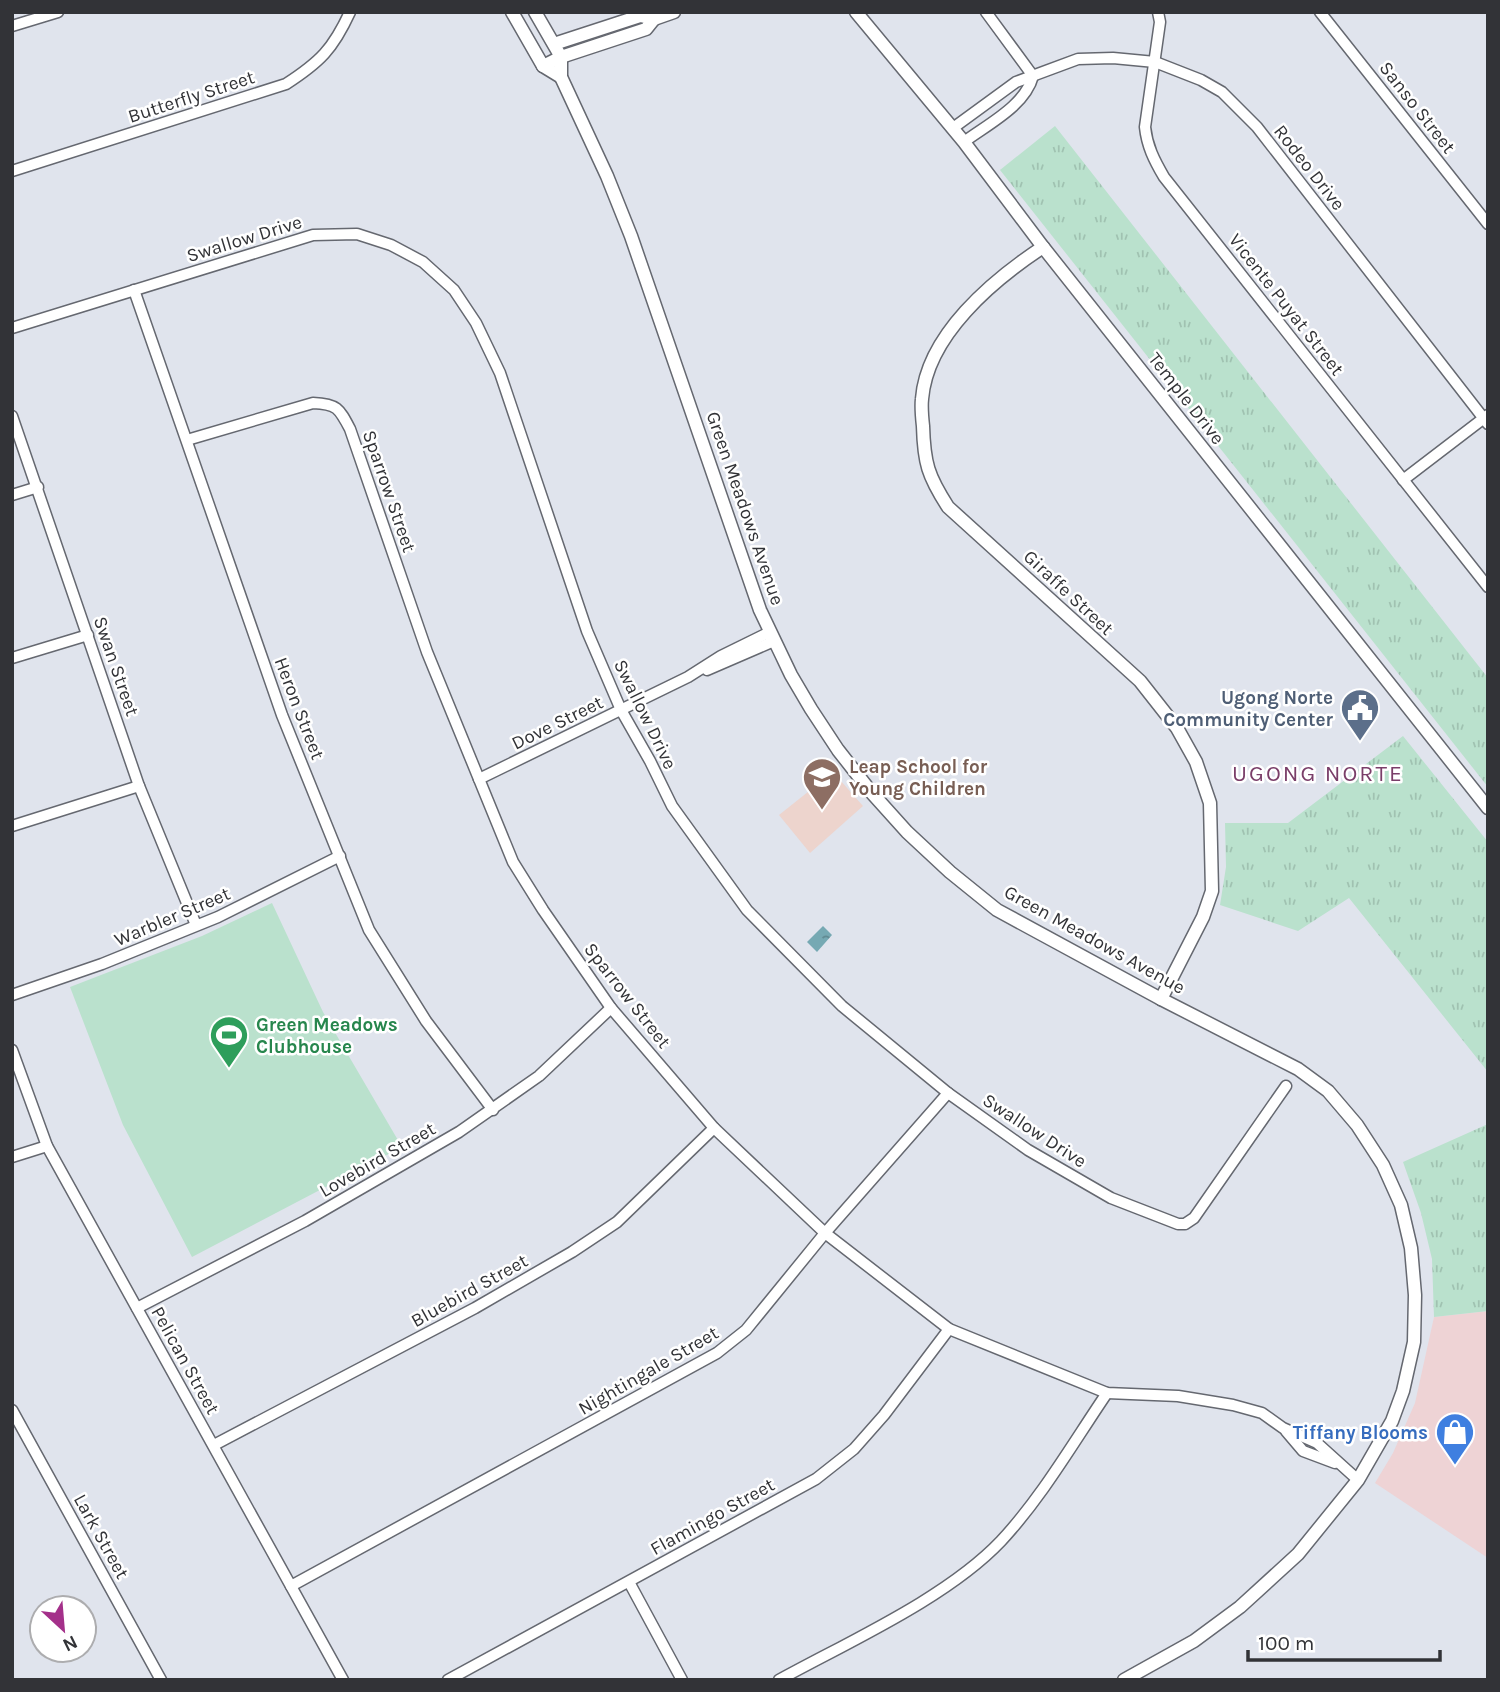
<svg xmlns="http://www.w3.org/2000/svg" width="1500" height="1692" viewBox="0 0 1500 1692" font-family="Karla,sans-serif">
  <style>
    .commercial { fill: #eed3d5 }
    .education { fill: #edd4cd }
    .grass { fill: url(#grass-tufts) }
    .park { fill: #bae1cd }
    .water { fill: url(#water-ripples) }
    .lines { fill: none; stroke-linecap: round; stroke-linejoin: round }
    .minor-casing { stroke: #656870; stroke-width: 13 }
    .tertiary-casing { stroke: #656870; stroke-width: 15 }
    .minor { stroke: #fff; stroke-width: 10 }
    .tertiary { stroke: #fff; stroke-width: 12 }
    .labels { text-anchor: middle; stroke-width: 5; stroke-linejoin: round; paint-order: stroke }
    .street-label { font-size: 19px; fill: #323337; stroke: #fff }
    .service-label { font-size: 19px; font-weight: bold; fill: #4e5e75; stroke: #fff; text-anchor: end }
    .education-label { font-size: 19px; font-weight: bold; fill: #785e54; stroke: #fff; text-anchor: start }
    .leisure-label { font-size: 19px; font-weight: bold; fill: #27864d; stroke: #fff; text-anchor: start }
    .shop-label { font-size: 19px; font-weight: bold; fill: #366cbe; stroke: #fff; text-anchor: end }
    .quarter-label { font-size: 23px; letter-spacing: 2px; fill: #7a3e69; stroke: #fff }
  </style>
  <defs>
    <pattern id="grass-tufts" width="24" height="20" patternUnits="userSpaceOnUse" patternTransform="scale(1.75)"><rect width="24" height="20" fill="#bae1cd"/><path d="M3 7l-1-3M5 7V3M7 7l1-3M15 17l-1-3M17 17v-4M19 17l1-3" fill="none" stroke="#a0c2b1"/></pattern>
    <pattern id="water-ripples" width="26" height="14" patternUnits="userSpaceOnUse" patternTransform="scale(1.75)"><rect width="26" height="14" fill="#76a9b3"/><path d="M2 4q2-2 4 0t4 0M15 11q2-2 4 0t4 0" fill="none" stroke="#618a92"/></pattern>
  </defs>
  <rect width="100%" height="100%" fill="#e0e4ed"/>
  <path class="commercial" d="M1488 1311V1558L1375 1483 1393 1453 1415 1403 1434 1317Z"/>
  <path class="education" d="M833 772 863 806 810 853 779 815Z"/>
  <g class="grass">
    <path d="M1055 126 1488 678V787L1000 170Z"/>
    <path d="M1403 736 1488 842V1072L1349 898 1298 931 1220 905 1226 867 1225 823H1288Z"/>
    <path d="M1488 1124V1311L1434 1317 1432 1259 1421 1213 1403 1162Z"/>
  </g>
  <path class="park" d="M272 903 323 1012 402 1147 192 1257 123 1125 70 987 202 936Z"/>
  <path class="water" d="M823 926 832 935 817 952 807 942Z"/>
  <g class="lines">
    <g class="minor-casing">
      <g id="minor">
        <path d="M986 12 1033 76"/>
        <path d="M1158 12 1160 22 1145 127C1147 146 1154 160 1164 177L1488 587"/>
        <path d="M1320 12 1488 224"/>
        <path d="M12 26 58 12"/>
        <path d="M953 128 1016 82 1078 59 1113 58 1155 62 1201 80 1222 92 1257 127 1488 424"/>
        <path d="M964 142C988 124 1025 106 1033 76"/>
        <path d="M12 171 286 84C320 62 333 49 350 12"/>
        <path d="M134 290 282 715 369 930 426 1021 493 1110"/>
        <path d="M12 328 313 235 357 234 391 245 423 262 454 290 476 323 500 373 587 631 621 710 650 761 672 806 747 910 842 1006 948 1093 1028 1150 1111 1198 1178 1224H1185L1194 1218 1286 1086"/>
        <path d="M12 416 139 786 196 925"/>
        <path d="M187 440 313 403C337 404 339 408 350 429L427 652 513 862 543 910 611 1008 714 1128 825 1233 949 1329 1107 1393 1178 1396 1233 1405 1262 1413 1283 1428 1317 1443 1358 1480"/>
        <path d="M1403 480 1488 415"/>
        <path d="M12 495 38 487"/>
        <path d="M12 658 88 635"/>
        <path d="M707 670 774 641"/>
        <path d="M479 779 688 677 721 656 770 632"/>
        <path d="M12 826 139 786"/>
        <path d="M12 995 102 964 218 917 340 856"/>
        <path d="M12 1050 47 1146 343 1680"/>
        <path d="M12 1157 47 1146"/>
        <path d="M137 1308 305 1221 459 1132 539 1076 611 1008"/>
        <path d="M12 1410 161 1680"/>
        <path d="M1286 1431 1303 1451 1335 1463"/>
        <path d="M214 1445 475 1308 572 1252 617 1222 714 1128"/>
        <path d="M629 1582 682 1680"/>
        <path d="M291 1586 717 1353 746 1330 825 1233 948 1093"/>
        <path d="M448 1680 816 1479 854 1449 884 1415 949 1329"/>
        <path d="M779 1680C848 1642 947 1598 1001 1541 1042 1497 1073 1443 1107 1393"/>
      </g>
    </g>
    <g class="tertiary-casing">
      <g id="tertiary">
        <path d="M512 12 543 66 561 77"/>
        <path d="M535 12 561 57V77L607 176 631 236 760 610 791 675 811 709 838 750 871 792 907 832 950 872 997 910 1161 999 1298 1069 1328 1091 1357 1125 1383 1165 1401 1205 1411 1248 1415 1295 1414 1342 1403 1391 1392 1421 1358 1480 1298 1554 1240 1607 1194 1641 1124 1680"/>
        <path d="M856 12 964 142 1043 247 1488 808"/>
        <path d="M554 44 640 16 654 19 674 12"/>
        <path d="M543 66 561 57 646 29 654 19"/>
        <path d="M1043 247C993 280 927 335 922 399 921 408 922 417 923 426 924 463 928 476 948 507L1140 681 1177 728 1196 762 1210 803 1212 891 1203 917 1161 999"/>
      </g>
    </g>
    <use href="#minor" class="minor"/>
    <use href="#tertiary" class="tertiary"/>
  </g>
  <defs>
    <g id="civic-pin" transform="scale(2.0125)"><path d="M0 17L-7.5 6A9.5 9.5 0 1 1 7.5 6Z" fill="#5c6f8a" stroke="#fff"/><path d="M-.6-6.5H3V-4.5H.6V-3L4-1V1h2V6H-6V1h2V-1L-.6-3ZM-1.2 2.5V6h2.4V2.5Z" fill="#fff"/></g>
    <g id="school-pin" transform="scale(2.0125)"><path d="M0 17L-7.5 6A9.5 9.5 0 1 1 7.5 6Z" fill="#8d6e63" stroke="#fff"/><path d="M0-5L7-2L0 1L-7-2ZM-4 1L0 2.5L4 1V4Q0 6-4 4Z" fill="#fff"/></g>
    <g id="stadium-pin" transform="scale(2.0125)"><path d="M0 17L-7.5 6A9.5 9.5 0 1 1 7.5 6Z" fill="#2e9e5b" stroke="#fff"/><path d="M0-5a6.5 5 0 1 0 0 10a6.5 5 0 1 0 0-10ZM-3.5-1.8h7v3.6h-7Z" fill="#fff"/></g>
    <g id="shop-pin" transform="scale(2.0125)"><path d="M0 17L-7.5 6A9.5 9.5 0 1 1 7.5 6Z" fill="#3f7fe0" stroke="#fff"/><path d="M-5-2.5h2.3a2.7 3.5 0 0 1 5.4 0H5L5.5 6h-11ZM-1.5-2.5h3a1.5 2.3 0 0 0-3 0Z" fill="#fff"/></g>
  </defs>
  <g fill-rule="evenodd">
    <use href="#civic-pin" x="1360" y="708"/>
    <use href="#school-pin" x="822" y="777"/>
    <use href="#stadium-pin" x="229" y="1035"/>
    <use href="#shop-pin" x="1455" y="1432"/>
  </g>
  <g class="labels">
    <g class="street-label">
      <text transform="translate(191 96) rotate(-18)" y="7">Butterfly Street</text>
      <text transform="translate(1418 107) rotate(52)" y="7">Sanso Street</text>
      <text transform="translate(1310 167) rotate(52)" y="7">Rodeo Drive</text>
      <text transform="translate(244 238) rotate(-17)" y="7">Swallow Drive</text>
      <text transform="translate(1287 304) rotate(52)" y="7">Vicente Puyat Street</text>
      <text transform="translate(1187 398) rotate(52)" y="7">Temple Drive</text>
      <text transform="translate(390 491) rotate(71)" y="7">Sparrow Street</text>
      <text transform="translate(746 508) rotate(71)" y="7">Green Meadows Avenue</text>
      <text transform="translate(1069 592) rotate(43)" y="7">Giraffe Street</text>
      <text transform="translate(117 666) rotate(71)" y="7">Swan Street</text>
      <text transform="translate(300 708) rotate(69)" y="7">Heron Street</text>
      <text transform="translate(646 714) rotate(64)" y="7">Swallow Drive</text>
      <text transform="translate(557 722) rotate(-26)" y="7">Dove Street</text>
      <text transform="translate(172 916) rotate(-23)" y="7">Warbler Street</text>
      <text transform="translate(1095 939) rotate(29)" y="7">Green Meadows Avenue</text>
      <text transform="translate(628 995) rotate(52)" y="7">Sparrow Street</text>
      <text transform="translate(1035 1130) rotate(33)" y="7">Swallow Drive</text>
      <text transform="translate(377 1159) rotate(-30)" y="7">Lovebird Street</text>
      <text transform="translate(469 1290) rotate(-29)" y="7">Bluebird Street</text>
      <text transform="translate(186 1360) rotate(61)" y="7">Pelican Street</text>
      <text transform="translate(648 1370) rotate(-30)" y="7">Nightingale Street</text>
      <text transform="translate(712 1516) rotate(-29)" y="7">Flamingo Street</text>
      <text transform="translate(102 1536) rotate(61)" y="7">Lark Street</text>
    </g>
    <g class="service-label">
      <text x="1333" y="704">Ugong Norte<tspan x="1333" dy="22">Community Center</tspan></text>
    </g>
    <g class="education-label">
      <text x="849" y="773">Leap School for<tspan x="849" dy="22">Young Children</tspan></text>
    </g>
    <g class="leisure-label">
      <text x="256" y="1031">Green Meadows<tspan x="256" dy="22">Clubhouse</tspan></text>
    </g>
    <g class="shop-label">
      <text x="1428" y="1439">Tiffany Blooms</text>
    </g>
    <g class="quarter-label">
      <text x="1318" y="781">UGONG NORTE</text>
    </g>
  </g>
  <rect width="1500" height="1692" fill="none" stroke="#323337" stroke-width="28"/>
  <g transform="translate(63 1629) rotate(154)"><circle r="33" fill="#ffffff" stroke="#adadaf" stroke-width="2"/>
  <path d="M0-5L12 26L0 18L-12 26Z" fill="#a4308a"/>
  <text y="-10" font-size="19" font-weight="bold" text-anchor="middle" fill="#323337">N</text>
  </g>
  <path d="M1248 1650v10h192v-10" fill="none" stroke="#323337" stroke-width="3.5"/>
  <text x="1258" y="1650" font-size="21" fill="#323337" stroke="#ffffff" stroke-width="5" paint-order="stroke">100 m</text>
</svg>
